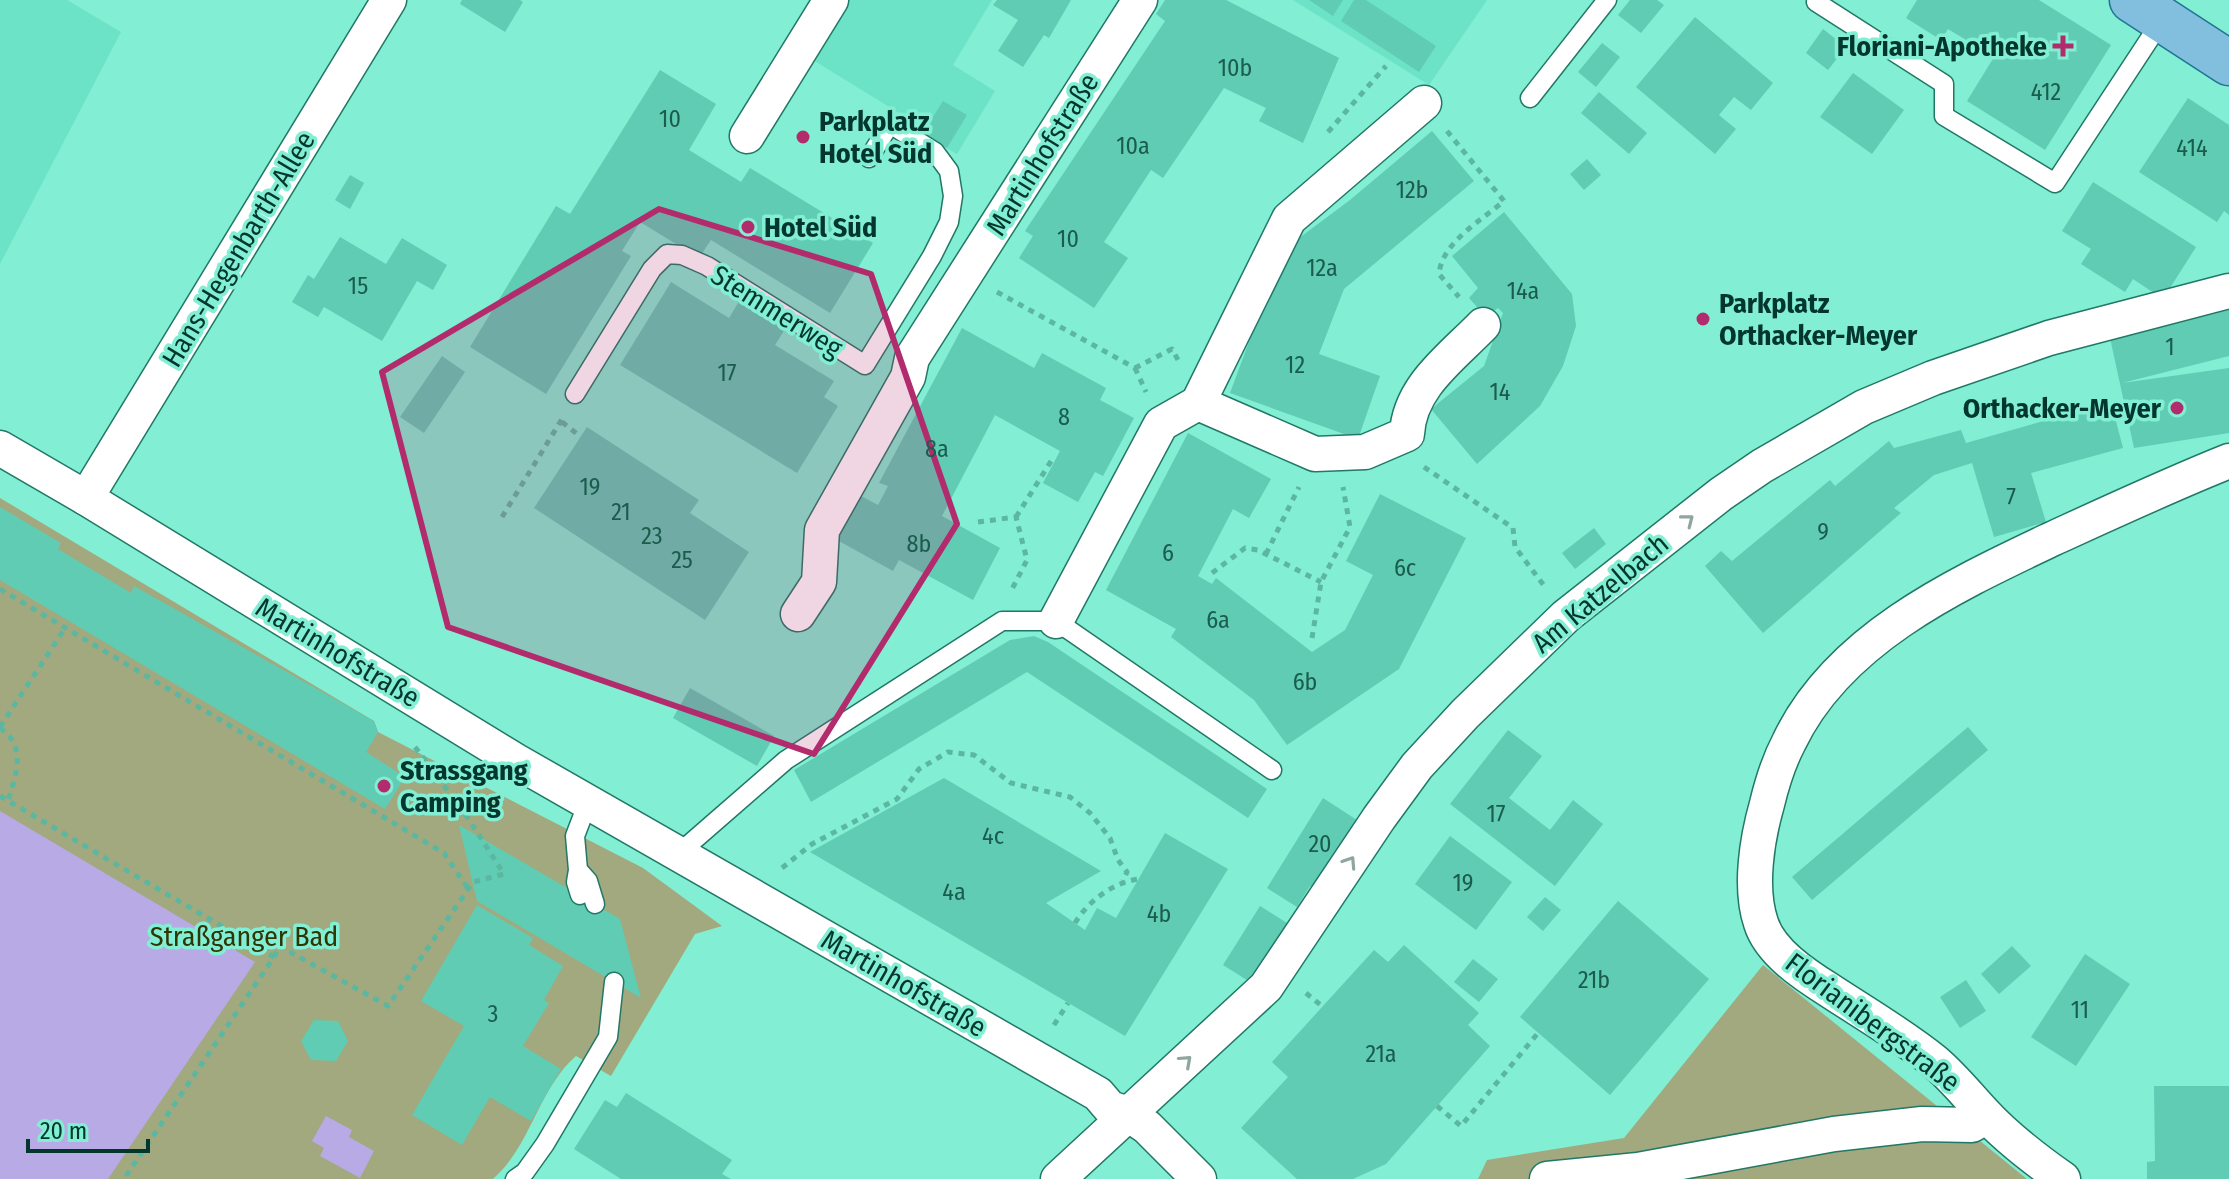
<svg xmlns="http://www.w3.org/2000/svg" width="2229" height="1179" viewBox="0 0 2229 1179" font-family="'Fira Sans Condensed',sans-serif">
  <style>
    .built { fill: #6ce3c7 }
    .green { fill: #a2a97e }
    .water { fill: #b8aae4 }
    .building { fill: #60ccb3 }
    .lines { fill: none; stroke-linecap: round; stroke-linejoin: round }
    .service-casing { stroke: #217866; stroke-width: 21 }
    .minor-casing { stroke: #217866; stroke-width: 37 }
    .primary-casing { stroke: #1f7492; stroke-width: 47 }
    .path { stroke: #5cb7a1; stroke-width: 5; stroke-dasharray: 6 6; stroke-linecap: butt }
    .service { stroke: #fff; stroke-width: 18 }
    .minor { stroke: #fff; stroke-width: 34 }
    .primary { stroke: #82bfdf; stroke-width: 44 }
    .oneway { stroke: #8ea5a0 }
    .marked { fill: #b22b6d; fill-opacity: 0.2; stroke: #b22b6d; stroke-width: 6; stroke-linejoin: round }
    .poi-dot { fill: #b22b6d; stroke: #82eed3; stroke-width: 3 }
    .labels { text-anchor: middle; stroke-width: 7; stroke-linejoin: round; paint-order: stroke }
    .number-label { font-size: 24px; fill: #1a5c4e }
    .poi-label { font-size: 28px; font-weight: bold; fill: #03362c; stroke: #82eed3; text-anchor: start }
    .street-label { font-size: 28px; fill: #03362c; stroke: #82eed3 }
    .park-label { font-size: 28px; fill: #303505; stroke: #82eed3 }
  </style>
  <rect width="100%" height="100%" fill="#82eed3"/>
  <g class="built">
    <path d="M0 0H67L121 32 0 264Z"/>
    <path d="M831 0H992L953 65 995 91 957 154 920 133 917 124 800 52Z"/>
    <path d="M1293 0H1487L1429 85Z"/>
  </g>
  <g class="green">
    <path d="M0 498 374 721 378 732 643 868 722 926 695 934 611 1076 576 1056C538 1089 531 1146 493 1179H0Z"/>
    <path d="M1763 965 2027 1179H1478L1487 1160 1624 1138Z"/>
  </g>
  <g class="water">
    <path d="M0 811 255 962 108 1179H0Z"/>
    <path d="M326 1116 352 1130 349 1137 374 1151 360 1178 320 1156 324 1148 312 1141Z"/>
  </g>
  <g class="building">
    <path d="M462 0H520L523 2 505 32 460 4Z"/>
    <path d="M997 0H1071L1049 38 1044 35 1023 67 998 51 1018 20 993 5Z"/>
    <path d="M1165 0H1226L1339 58 1303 143 1259 121 1266 108 1224 88 1163 178 1151 170 1104 242 1128 258 1094 308 1019 258 1033 236 1025 231 1165 21 1156 14Z"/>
    <path d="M1309 0H1343L1333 16Z"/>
    <path d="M1354 0H1366L1436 46 1419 72 1341 21Z"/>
    <path d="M1630 0H1657L1664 5 1641 33 1618 15Z"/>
    <path d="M1917 0H2039L2111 45 2045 150 1967 101 1994 57 1948 29 1941 40 1906 18Z"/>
    <path d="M1695 17 1773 83 1751 110 1734 97 1719 115 1736 129 1715 154 1636 87Z"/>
    <path d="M1823 29 1846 47 1828 70 1806 53Z"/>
    <path d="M1602 43 1620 57 1596 87 1578 72Z"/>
    <path d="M660 70 716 104 689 150 741 182 750 168 873 243 830 313 711 240 699 258 640 222 622 251 631 256 546 394 470 347 556 206 570 214Z"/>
    <path d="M1853 73 1904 110 1872 154 1820 117Z"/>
    <path d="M1599 92 1647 133 1629 154 1581 113Z"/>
    <path d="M2188 98 2229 125V215L2224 211 2217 222 2139 172Z"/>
    <path d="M943 101 967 115 947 148 923 133Z"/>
    <path d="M1432 131 1474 181 1344 289 1319 354 1380 376 1358 439 1230 393 1283 250 1350 200Z"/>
    <path d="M1587 159 1601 175 1584 190 1570 174Z"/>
    <path d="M350 175 364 183 350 209 335 200Z"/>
    <path d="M2093 182 2196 247 2163 299 2133 279 2125 292 2081 264 2091 249 2062 231Z"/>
    <path d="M1504 212 1572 294 1576 326 1563 366 1540 406 1477 464 1431 409 1484 366 1503 313 1498 308 1486 317 1469 298 1478 288 1452 256Z"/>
    <path d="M340 237 386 264 402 238 447 265 433 290 417 281 382 341 324 307 318 317 292 302 308 275 314 279Z"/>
    <path d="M671 282 729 318 741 298 787 326 775 345 834 381 824 397 838 406 797 473 620 365Z"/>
    <path d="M2229 307V356L2122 383 2229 368V433L2134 448 2110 338Z"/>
    <path d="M962 328 1034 368 1042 353 1106 388 1100 400 1134 418 1103 476 1095 472 1078 502 1043 483 1060 451 995 415 942 516 1000 548 973 600 899 560 893 571 837 540 861 496 878 505 888 486 879 483Z"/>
    <path d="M442 356 465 372 424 433 400 417Z"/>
    <path d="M2111 402 2123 448 2031 473 2046 522 1994 537 1972 463 1934 475 1894 508 1901 513 1763 633 1705 566 1721 551 1732 561 1830 480 1835 486 1889 441 1894 448 1961 430 1966 443Z"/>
    <path d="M587 427 699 500 690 513 749 552 705 620 534 508Z"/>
    <path d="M1188 433 1271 479 1249 518 1233 509 1198 576 1212 584 1216 578 1312 652 1345 630 1373 575 1346 561 1380 494 1466 538 1399 669 1287 745 1254 700 1171 637 1176 629 1106 590Z"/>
    <path d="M0 507 61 543 58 549 131 593 134 586 374 721 378 732 366 752 405 777 385 809 0 580Z"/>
    <path d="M1594 528 1606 544 1575 569 1562 553Z"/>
    <path d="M1034 636 1048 642 1267 789 1248 818 1027 672 811 802 794 770 1010 640Z"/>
    <path d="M690 688 774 736 757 766 673 718Z"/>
    <path d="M1968 727 1988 750 1812 900 1792 877Z"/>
    <path d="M1508 730 1542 756 1509 798 1550 830 1573 800 1603 824 1555 886 1450 804Z"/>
    <path d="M944 778 1101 871 1046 903 1085 930 1097 908 1116 918 1165 833 1228 869 1125 1036 810 852Z"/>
    <path d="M1323 798 1360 822 1317 890 1310 886 1297 907 1267 888Z"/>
    <path d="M459 825 620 919 641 998 477 901Z"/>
    <path d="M1450 836 1512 882 1476 930 1415 884Z"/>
    <path d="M1545 897 1561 910 1543 931 1527 917Z"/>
    <path d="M1618 901 1709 979 1610 1095 1520 1017Z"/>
    <path d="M477 905 533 938 529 945 563 966 544 1000 549 1003 523 1046 561 1069 531 1121 490 1097 462 1145 412 1115 464 1026 421 1001Z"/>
    <path d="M1260 906 1287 923 1250 982 1223 965Z"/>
    <path d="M1404 945 1479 1013 1468 1025 1490 1046 1386 1164 1353 1179H1297L1241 1128 1288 1077 1272 1062 1374 950 1388 962Z"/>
    <path d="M2012 946 2031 966 1999 994 1981 974Z"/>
    <path d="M2085 954 2130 984 2076 1066 2031 1037Z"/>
    <path d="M1473 959 1498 979 1479 1002 1454 982Z"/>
    <path d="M1966 980 1986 1011 1960 1028 1940 997Z"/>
    <path d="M314 1020 338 1021 348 1041 336 1061 311 1060 301 1041Z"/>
    <path d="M2154 1086H2229V1179H2147V1162L2155 1161Z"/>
    <path d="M626 1093 732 1160 722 1174 731 1179H621L574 1149 605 1100 617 1107Z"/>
  </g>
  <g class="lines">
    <g class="service-casing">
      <g id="service">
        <path d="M1816 2 1944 84V116L2055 183 2162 20"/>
        <path d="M1530 98 1607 0"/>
        <path d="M575 394 652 269 667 254 682 255 707 266 865 365 932 256 949 222 953 196 949 171 935 152 890 124 869 158"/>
        <path d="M678 854 786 760 1002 621H1056L1272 770"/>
        <path d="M580 872 588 881 595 904"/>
        <path d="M580 895 576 882 578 870 575 836 588 802"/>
        <path d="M515 1179 525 1172 545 1144 608 1037 614 982"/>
      </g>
    </g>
    <g class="minor-casing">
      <g id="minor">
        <path d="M747 136 831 0"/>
        <path d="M1198 403 1315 454 1365 452 1407 434C1409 387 1452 357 1483 325"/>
        <path d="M0 448 86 498 516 761 1098 1094 1110 1108 1128 1114 1147 1127 1199 1179"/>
        <path d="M86 498 389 0"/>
        <path d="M798 614 819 582 822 530 908 377 912 358 1140 0"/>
        <path d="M1056 621 1161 424 1198 403 1289 219 1424 103"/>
        <path d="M1058 1179 1266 987 1379 818 1417 766 1465 714 1566 616 1721 494 1762 466 1864 407 1933 378 2049 338 2229 291"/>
        <path d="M1547 1179 1638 1170 1834 1134 1922 1124 1972 1125 1986 1116"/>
        <path d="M2063 1179C2036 1160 2007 1138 1984 1113 1968 1096 1953 1077 1934 1061 1902 1035 1864 1013 1829 990 1805 975 1770 952 1761 923 1749 888 1757 839 1767 804 1772 783 1779 761 1789 742 1838 639 1955 585 2052 539 2111 512 2169 485 2229 461"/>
      </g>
    </g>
    <g class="primary-casing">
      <path id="primary" d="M2132 0 2229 63"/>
    </g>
    <g class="path">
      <path d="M1447 131 1504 201C1482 220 1442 242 1439 274L1459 297"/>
      <path d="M1328 132 1386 66"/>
      <path d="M997 292 1135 368"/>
      <path d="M1135 368 1172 349 1178 360"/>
      <path d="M1135 368 1146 392"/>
      <path d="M562 422 581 437"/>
      <path d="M1424 467 1513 528 1515 547 1545 587"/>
      <path d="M502 517 562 419"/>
      <path d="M1016 517 1053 458"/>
      <path d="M978 522 1016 517 1027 560 1010 593"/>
      <path d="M1266 554 1299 487"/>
      <path d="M1212 573 1245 548 1258 550 1321 582"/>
      <path d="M0 589 444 853 469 890"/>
      <path d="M1312 638 1321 582 1350 527 1343 487"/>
      <path d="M0 727 65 628"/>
      <path d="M0 728C27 746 16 775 8 801"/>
      <path d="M0 796 274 957 124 1179"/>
      <path d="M782 868 812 844 897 799 919 769 948 752 974 755 1011 783 1070 797 1090 813 1110 838 1118 860 1127 872 1123 881"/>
      <path d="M1075 923C1088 901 1114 882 1139 879"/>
      <path d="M274 957 279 946 388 1006 473 882 504 874 464 812 412 743"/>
      <path d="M1306 993 1323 1007"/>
      <path d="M1054 1025 1068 1003"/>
      <path d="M1437 1106 1461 1126 1538 1033"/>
    </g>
    <use href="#service" class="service"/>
    <use href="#minor" class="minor"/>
    <use href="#primary" class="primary"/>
  </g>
  <defs><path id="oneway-chevron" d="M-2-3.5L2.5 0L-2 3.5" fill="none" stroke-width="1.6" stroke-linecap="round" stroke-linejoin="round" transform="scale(2)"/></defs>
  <g class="oneway">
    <use href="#oneway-chevron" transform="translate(1688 520) rotate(-38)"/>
    <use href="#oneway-chevron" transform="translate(1350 862) rotate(-57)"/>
    <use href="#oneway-chevron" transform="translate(1186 1061) rotate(-42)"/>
  </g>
  <path class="marked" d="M659 209 871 274 957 524 814 754 448 627 382 372Z"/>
  <g class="poi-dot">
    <path d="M2059 34h8v8h8v8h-8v8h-8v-8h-8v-8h8z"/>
    <circle cx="803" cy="137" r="8"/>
    <circle cx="748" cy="227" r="8"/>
    <circle cx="1703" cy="319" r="8"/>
    <circle cx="2177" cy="408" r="8"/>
    <circle cx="384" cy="786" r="8"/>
  </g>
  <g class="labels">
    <g class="number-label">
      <text x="1235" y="76">10b</text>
      <text x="2046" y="100">412</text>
      <text x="670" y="127">10</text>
      <text x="1133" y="154">10a</text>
      <text x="2192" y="156">414</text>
      <text x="1412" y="198">12b</text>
      <text x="1068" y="247">10</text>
      <text x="1322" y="276">12a</text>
      <text x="358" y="294">15</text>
      <text x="1523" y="299">14a</text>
      <text x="2170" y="355">1</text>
      <text x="1295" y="373">12</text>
      <text x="727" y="381">17</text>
      <text x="1500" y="400">14</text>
      <text x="1064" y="425">8</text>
      <text x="937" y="457">8a</text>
      <text x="590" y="495">19</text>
      <text x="2011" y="505">7</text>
      <text x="621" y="520">21</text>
      <text x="1823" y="540">9</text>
      <text x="652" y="544">23</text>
      <text x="919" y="552">8b</text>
      <text x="1168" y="561">6</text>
      <text x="682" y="568">25</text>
      <text x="1405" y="576">6c</text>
      <text x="1218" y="628">6a</text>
      <text x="1305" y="690">6b</text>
      <text x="1496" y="822">17</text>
      <text x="993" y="844">4c</text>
      <text x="1320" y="852">20</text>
      <text x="1463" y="891">19</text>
      <text x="954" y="900">4a</text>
      <text x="1159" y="922">4b</text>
      <text x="1594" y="988">21b</text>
      <text x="2080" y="1018">11</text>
      <text x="493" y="1022">3</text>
      <text x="1381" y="1062">21a</text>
    </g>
    <g class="poi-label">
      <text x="2047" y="56" text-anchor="end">Floriani-Apotheke</text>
      <text x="819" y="131">Parkplatz<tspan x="819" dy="32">Hotel Süd</tspan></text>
      <text x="764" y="237">Hotel Süd</text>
      <text x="1719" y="313">Parkplatz<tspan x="1719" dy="32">Orthacker-Meyer</tspan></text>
      <text x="2161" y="418" text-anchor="end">Orthacker-Meyer</text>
      <text x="400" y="780">Strassgang<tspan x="400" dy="32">Camping</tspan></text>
    </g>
    <g class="street-label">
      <text transform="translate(1042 154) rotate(-58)" y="10">Martinhofstraße</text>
      <text transform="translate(238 249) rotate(-59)" y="10">Hans-Hegenbarth-Allee</text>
      <text transform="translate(777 311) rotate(32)" y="10">Stemmerweg</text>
      <text transform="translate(1600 593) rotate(-40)" y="10">Am Katzelbach</text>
      <text transform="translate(338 652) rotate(31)" y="10">Martinhofstraße</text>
      <text transform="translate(904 983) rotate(30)" y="10">Martinhofstraße</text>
      <text transform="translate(1873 1022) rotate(37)" y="10">Florianibergstraße</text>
    </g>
    <g class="park-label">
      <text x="244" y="946">Straßganger Bad</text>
    </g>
  </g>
  <path d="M28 1139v12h120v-12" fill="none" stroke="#03362c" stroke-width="4"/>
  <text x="40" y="1139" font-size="24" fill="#03362c" stroke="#82eed3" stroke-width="6" paint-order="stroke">20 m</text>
</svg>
